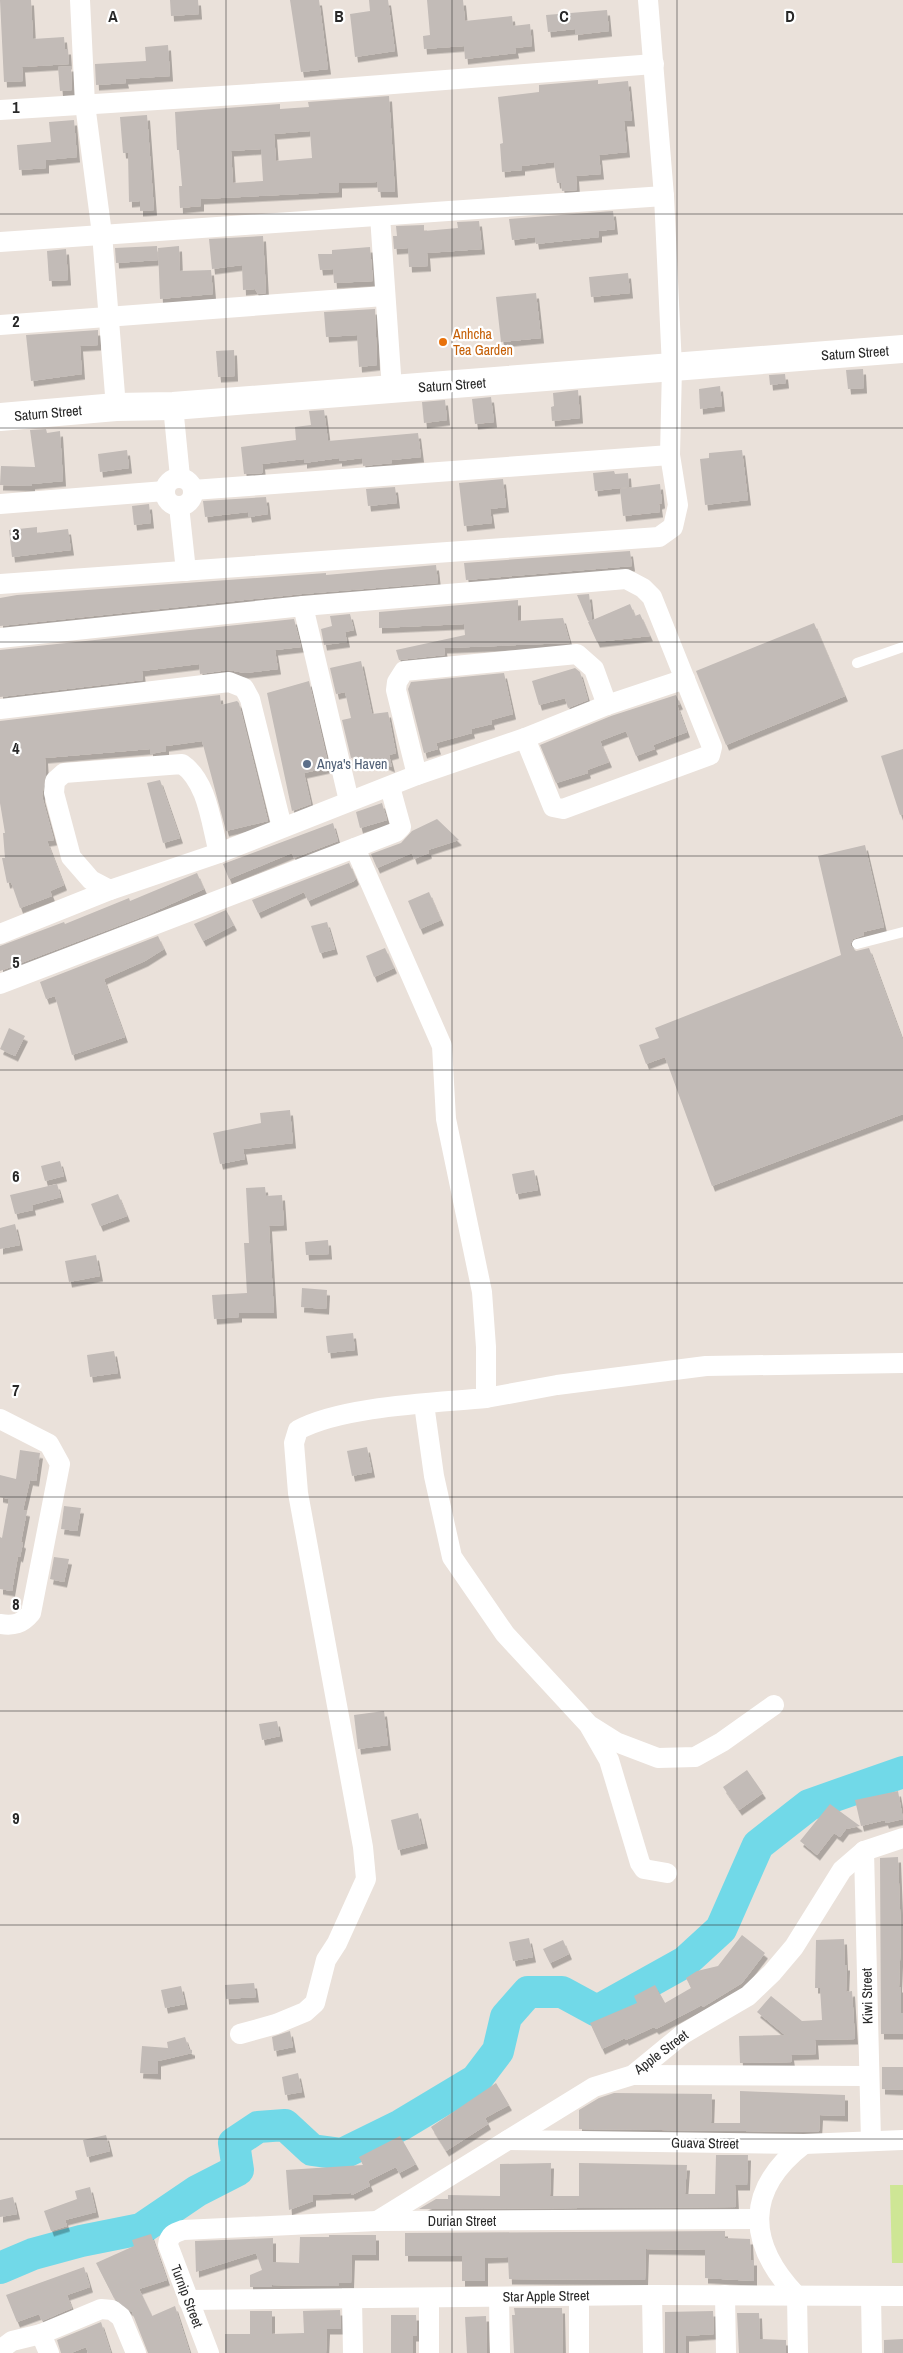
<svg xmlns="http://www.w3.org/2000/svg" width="903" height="2353" viewBox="0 0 903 2353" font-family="'Archivo Narrow',sans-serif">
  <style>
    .pitch { fill: #cee695 }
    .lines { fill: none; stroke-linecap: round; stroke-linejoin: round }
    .river { stroke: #71d9e8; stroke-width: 32 }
    .building { fill: #c2bbb7; fill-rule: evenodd; filter: url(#shadow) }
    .lane { stroke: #fff; stroke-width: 10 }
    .street { stroke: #fff; stroke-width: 20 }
    .secondary { stroke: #fff; stroke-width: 28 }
    .grid { fill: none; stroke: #282828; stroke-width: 1; stroke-opacity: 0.55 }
    .food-dot { fill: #e8710a; stroke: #fff; stroke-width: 2 }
    .service-dot { fill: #5c6f8a; stroke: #fff; stroke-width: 2 }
    .labels { text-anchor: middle; stroke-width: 4.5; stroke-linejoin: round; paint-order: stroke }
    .food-label { font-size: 14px; fill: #c56008; stroke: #fff; text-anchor: start }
    .street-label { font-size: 14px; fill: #282828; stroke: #fff }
    .service-label { font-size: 14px; fill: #4e5e75; stroke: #fff; text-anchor: start }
    .grid-label { font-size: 16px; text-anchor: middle; font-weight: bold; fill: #282828; stroke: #fff; stroke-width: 4.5; stroke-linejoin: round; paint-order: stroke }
  </style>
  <defs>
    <filter id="shadow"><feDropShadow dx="3" dy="5.5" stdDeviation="0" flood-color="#0004"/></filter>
  </defs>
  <rect width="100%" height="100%" fill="#eae1da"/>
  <path class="pitch" d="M890 2185H903V2263H892Z"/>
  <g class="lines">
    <path class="river" d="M0 2268 33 2254 81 2241 141 2229 197 2191 238 2170 234 2143 258 2127 285 2125 312 2150 342 2154 401 2125 476 2080 498 2051 506 2017 528 1992H562L597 2011 685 1962 721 1929 758 1845 809 1805 903 1772"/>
  </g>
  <g class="building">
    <path d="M0 0H31L33 39 64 37 65 49H68L69 64 22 67 23 81 4 82Z"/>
    <path d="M170 0H198L199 14 171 16Z"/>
    <path d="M290 0H319L328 69 301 72Z"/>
    <path d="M369 0H388L395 51 355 57 350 14 370 11Z"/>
    <path d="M427 0H463L465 21 512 16 513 26 530 24 532 46 515 48 516 53 465 59 464 46 424 49 423 36 430 35Z"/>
    <path d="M607 10 609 31 575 35V29L548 32 546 15Z"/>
    <path d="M168 45 170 76 125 79 126 83 96 85 95 64 146 61 145 47Z"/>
    <path d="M71 66 72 90 60 91 58 67Z"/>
    <path d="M598 80V84L628 81 632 121H624L627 152 599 155 601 174 576 176 577 190 562 191 561 183H557L554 162 522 166V170L502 172 500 144 503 143 498 97 539 92V85Z"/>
    <path d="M389 96 395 192H378L377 182 339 183V192L201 199V206L180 208 179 186H182L179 150H177L175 112 280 104V109L309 107 308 102ZM310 131 312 158 276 161 274 134ZM261 149 263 181 233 183 231 151Z"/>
    <path d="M147 115 154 210 140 211V201L129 202 128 153H123L120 117Z"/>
    <path d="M74 120 77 157 46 160V168L19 170 17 145 51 142 49 122Z"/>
    <path d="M613 211 615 229 599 231V237L536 244 535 237 512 240 509 219Z"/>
    <path d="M479 221 482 249 427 253 428 266 409 267 408 248 394 249 393 236H397L396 226 424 225V231L458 228 457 222Z"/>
    <path d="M263 236 266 293 258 294 255 289 243 290 242 265 212 269 209 239Z"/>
    <path d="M157 246 158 260 116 263 115 248Z"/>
    <path d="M179 246 180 271 211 270 213 294 160 299 158 248Z"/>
    <path d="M370 247 373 281 334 283 333 269 320 270 318 254H332V250Z"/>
    <path d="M66 249 68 280 49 281 47 251Z"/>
    <path d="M628 273 630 293 591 297 589 277Z"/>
    <path d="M536 293 541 338 501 342 496 297Z"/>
    <path d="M375 309 377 365 359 367 357 335 326 337 324 312Z"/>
    <path d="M98 330V345L80 346 82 374 31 381 26 335Z"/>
    <path d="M234 350 235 376 218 377 216 351Z"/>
    <path d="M863 369 864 388 848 389 846 370Z"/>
    <path d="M785 374 786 383 770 385 769 375Z"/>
    <path d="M720 386 722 406 700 409 699 389Z"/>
    <path d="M578 390 580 418 552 421 551 407 554 406 553 393Z"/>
    <path d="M491 397 494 422 475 424 472 399Z"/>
    <path d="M445 400 447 420 424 423 422 402Z"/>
    <path d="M324 410 328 441 418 433 421 457 392 460V463L363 466 362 458 339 461V458L304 463V459L262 464 263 473 244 474 241 447 296 440 295 427 311 425 309 411Z"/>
    <path d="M46 429 47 433 60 431 63 481 32 484V486L0 485 1 466 35 467 30 430Z"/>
    <path d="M127 450 129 468 100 472 98 454Z"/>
    <path d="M742 450 748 500 705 505 700 459 709 458V453Z"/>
    <path d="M614 471 615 474 628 473 629 487 595 491 593 473Z"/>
    <path d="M503 479 506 507 490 509 492 523 464 526 459 483Z"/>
    <path d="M660 484 662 503 659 504 660 512 623 516 620 489Z"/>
    <path d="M395 487 397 503 368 506 366 489Z"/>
    <path d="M266 497 268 514 249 517 248 512 205 517 203 501Z"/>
    <path d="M149 504 151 523 134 525 132 506Z"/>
    <path d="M37 527V533L68 529 71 550 12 557 9 530Z"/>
    <path d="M630 551 632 566 466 580 464 563Z"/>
    <path d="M436 565 438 583 302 594 0 626V598L17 595 326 573V575Z"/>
    <path d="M589 594 592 620 588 621 577 595Z"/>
    <path d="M518 600V621L563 618 570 643 444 648 445 655 399 660 396 650 465 635 464 624 379 628V612Z"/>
    <path d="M630 604 635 616 640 614 650 636 597 642 588 622Z"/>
    <path d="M350 614 354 630 345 632 347 642 324 645 321 629 332 626 330 616Z"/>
    <path d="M294 619 301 647 275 650 278 669 245 673 228 670 200 674 199 664 142 671 143 680 0 697V650Z"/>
    <path d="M814 623 845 696 726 745 696 671Z"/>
    <path d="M361 661 372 714 388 712 396 753 389 755 392 767 372 758 360 761 359 756 351 758 342 720 351 718 345 692 336 694 330 668Z"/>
    <path d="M575 668 580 672 588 700 568 708 565 698 539 705 532 681Z"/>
    <path d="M504 673 513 714 491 720 492 724 471 729 472 733 436 743 438 749 424 753 408 689 411 682Z"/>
    <path d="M309 681 328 763 327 768 304 773 311 804 292 811 267 693Z"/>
    <path d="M220 695 221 705 237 701 239 703 268 821 226 831 202 741 166 746V751L150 754V749L45 758 46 775 42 796 54 840 47 841 64 885 50 891 52 896 20 908 11 882 7 883 2 858H5L3 833H5L0 803V721Z"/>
    <path d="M676 695 680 704 677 705 687 732 653 745 655 749 636 756 626 731 600 741 609 762 587 770 588 773 556 783 540 745 611 716Z"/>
    <path d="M903 749V814L900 815 881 756Z"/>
    <path d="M160 780 180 838 163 843 147 783Z"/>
    <path d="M382 803 387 820 360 828 356 812Z"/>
    <path d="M437 819 459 840 428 850 429 853 414 859 412 853 377 868 371 854 401 843 412 831Z"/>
    <path d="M333 823 338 841 294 858 292 853 229 879 223 864Z"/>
    <path d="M865 845 884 927 863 932 864 935 853 939 850 945 856 951 869 948 903 1041V1114L712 1186 665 1057 646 1064 639 1045 659 1038 655 1028 841 955 818 856Z"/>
    <path d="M349 863 356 879 354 881 308 901 304 892 258 913 252 900Z"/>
    <path d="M197 873 204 889 147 915 0 971V946L64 922 65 924 129 898 130 901Z"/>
    <path d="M429 892 441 920 420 929 408 901Z"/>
    <path d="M226 910 234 925 203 941 194 924Z"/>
    <path d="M327 922 335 949 320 953 311 926Z"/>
    <path d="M158 936 164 949 145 961 104 979 125 1037 72 1055 55 996 46 999 40 982Z"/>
    <path d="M385 948 394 968 374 977 366 956Z"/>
    <path d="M9 1028 25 1036 15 1056 0 1049Z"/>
    <path d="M290 1110 293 1143 243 1149 245 1159 220 1164 213 1133 261 1123 260 1113Z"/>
    <path d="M60 1161 64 1176 45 1181 41 1166Z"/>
    <path d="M534 1170 538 1190 516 1194 512 1174Z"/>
    <path d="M57 1184 61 1197 32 1205 33 1210 15 1214 10 1195Z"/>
    <path d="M265 1187 266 1196 282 1195 284 1225 269 1226 274 1313H239V1317L214 1319 212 1295 247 1293 244 1243H249L246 1188Z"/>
    <path d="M118 1194 127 1216 100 1226 91 1204Z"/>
    <path d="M15 1224 20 1245 0 1249V1228Z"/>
    <path d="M328 1240 329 1254 306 1255 305 1242Z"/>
    <path d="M96 1255 100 1276 69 1282 65 1261Z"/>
    <path d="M302 1288 327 1290 326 1309 301 1307Z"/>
    <path d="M353 1333 355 1350 328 1353 326 1336Z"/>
    <path d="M114 1351 118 1373 90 1377 87 1355Z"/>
    <path d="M367 1447 372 1472 352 1476 347 1451Z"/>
    <path d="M20 1450 40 1453 36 1481 30 1480 23 1510 27 1511 21 1542 23 1543 20 1557 18 1556 12 1591 0 1589V1537L2 1538 9 1499 0 1497V1475L16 1479Z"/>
    <path d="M64 1506 81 1508 77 1531 61 1529Z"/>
    <path d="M54 1557 69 1559 64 1582 50 1579Z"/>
    <path d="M384 1711 388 1745 358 1749 354 1715Z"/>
    <path d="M277 1721 280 1736 262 1740 259 1724Z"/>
    <path d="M747 1770 763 1793 739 1810 723 1787Z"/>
    <path d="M898 1791 903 1819 886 1823 885 1820 861 1826 855 1800Z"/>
    <path d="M830 1804 860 1826 846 1829 840 1837 834 1833 817 1855 800 1841Z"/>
    <path d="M418 1813 425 1843 398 1850 391 1820Z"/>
    <path d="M898 1857 901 1935 899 1987H901V2013H903V2034H881L880 1858Z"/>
    <path d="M742 1935 765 1953 742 1983 703 2007 702 2005 656 2029 654 2027 626 2040 625 2038 602 2049 590 2023 637 2003 634 1996 655 1985 665 2003 691 1988 686 1978 697 1971 718 1966Z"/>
    <path d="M529 1938 533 1957 513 1961 509 1942Z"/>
    <path d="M844 1939 845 1965H847L846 1992 852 1991 855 2039 815 2040 816 2054 791 2055 792 2062 740 2063 739 2036 785 2035 757 2012 771 1996 802 2021 822 2020 820 1988H815L816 1940Z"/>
    <path d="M563 1940 569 1954 550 1963 543 1949Z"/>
    <path d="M254 1983 256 1997 226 1999 225 1985Z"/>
    <path d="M181 1986 185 2004 165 2008 161 1990Z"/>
    <path d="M290 2031 293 2047 274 2051 272 2037Z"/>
    <path d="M185 2037 189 2049 192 2050V2053L158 2061V2074L140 2073 142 2046 168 2048 167 2042Z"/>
    <path d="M882 2067H903V2090L882 2089Z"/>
    <path d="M298 2073 302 2092 285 2095 282 2077Z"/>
    <path d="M496 2083 509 2105 485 2118 488 2124 446 2151 431 2127Z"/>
    <path d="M740 2091 845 2095V2116L820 2115 819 2132 579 2129V2110L599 2098 614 2093 712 2094 711 2123H740Z"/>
    <path d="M106 2135 110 2151 87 2157 83 2140Z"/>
    <path d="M400 2136 416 2164 399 2173 396 2167 368 2181 370 2186 352 2195 351 2193 313 2195V2201L289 2210 286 2170 363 2165 359 2157Z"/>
    <path d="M716 2155H748L747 2185H735L736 2207 419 2209 436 2199H448V2195L500 2196V2164L551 2163 550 2196H579V2163L687 2165 685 2194H715Z"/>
    <path d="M90 2187 96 2212 65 2220 67 2226 51 2231 44 2211 77 2199 75 2191Z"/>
    <path d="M13 2197 17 2214 0 2217V2200Z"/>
    <path d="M725 2231V2238L750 2239 751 2260H754V2281L705 2278V2250L646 2249 645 2280 509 2279 508 2257 485 2258V2281H462V2256H405V2233Z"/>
    <path d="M151 2234 167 2280 139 2289 152 2316 175 2306 190 2353H148L132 2312 114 2298 96 2263 134 2246 132 2240Z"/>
    <path d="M329 2235H376V2255H352L351 2283H339V2286L272 2285V2287H250V2275L262 2270 256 2253 196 2272 195 2241 273 2238V2262L299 2263 300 2237H329Z"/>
    <path d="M84 2267 90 2287 67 2295 72 2308 42 2321 39 2314 17 2322 6 2295Z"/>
    <path d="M514 2308H562L563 2353H514L512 2315H515Z"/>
    <path d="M340 2310 341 2329H327L326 2353H225V2334H250V2311H272V2334L304 2333 303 2311Z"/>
    <path d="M713 2311 714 2334 686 2336V2353H665V2312Z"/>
    <path d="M737 2313H759L760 2339 786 2340V2353H739Z"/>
    <path d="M391 2315H416L417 2336H413V2353H391Z"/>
    <path d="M486 2316 487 2353H467L465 2317Z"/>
    <path d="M101 2322 111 2353H88L86 2347 71 2353H61L57 2340Z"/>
    <path d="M903 2339V2353H884V2340Z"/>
  </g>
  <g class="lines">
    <g class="lane">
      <path d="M857 663 903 647"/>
      <path d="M857 944 903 932"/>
    </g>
    <g class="street">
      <path d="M80 0 85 104 102 234 116 407"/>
      <path d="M0 110 329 89 654 64"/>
      <path d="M380 216 392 389"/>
      <path d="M0 242 664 196"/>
      <path d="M0 325 384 296"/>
      <path d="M173 406 180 477"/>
      <circle cx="179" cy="492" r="14"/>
      <path d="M193 490 670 455"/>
      <path d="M0 504 165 491"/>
      <path d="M179 506 186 571"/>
      <path d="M0 584 659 537 673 527 678 505 670 455 672 367 664 196 648 0"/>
      <path d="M303 606 349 801"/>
      <path d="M0 638 303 606 626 579 643 588 652 597 712 747 710 755 563 809 553 807 525 738 417 775 219 853 110 890 0 934"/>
      <path d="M0 709 229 682 244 688 250 699 282 827"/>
      <path d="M525 738 607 705 685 679"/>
      <path d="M417 775 396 690 397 682 404 671 577 654 594 669 607 705"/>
      <path d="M110 890 91 880 71 857 54 793 55 781 64 773 182 764C208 782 211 824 219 853"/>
      <path d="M0 984 396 832 401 827 390 787"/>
      <path d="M486 1398 557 1385 706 1366 903 1363"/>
      <path d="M424 1404 434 1476 452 1557 505 1634 589 1725 616 1742 658 1758 695 1757 722 1742 774 1705"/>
      <path d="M0 1419 49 1444 60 1464 31 1613C22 1624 14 1626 0 1624"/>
      <path d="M590 1727 609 1760 640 1863 644 1869 667 1873"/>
      <path d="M864 1851 871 2141"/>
      <path d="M240 2034 276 2024 305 2012 315 2003 326 1960 337 1943 366 1879 363 1847 298 1493 294 1443 298 1430C342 1406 433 1403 486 1398V1347L482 1292 446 1119 442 1046 355 848"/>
      <path d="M633 2075 869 2076"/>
      <path d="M508 2140 804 2144 903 2140"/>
      <path d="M377 2221 594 2087 633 2075 683 2034 748 1996 772 1973 794 1947 842 1870 864 1851 903 1838"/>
      <path d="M652 2295 653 2353"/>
      <path d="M725 2295 726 2353"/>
      <path d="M871 2296 872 2353"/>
      <path d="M499 2297 500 2353"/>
      <path d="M352 2299 353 2353"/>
      <path d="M188 2300 652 2295 903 2296"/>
      <path d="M41 2334 49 2353"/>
      <path d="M0 2350 12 2341 41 2334 101 2309 112 2310 121 2317 136 2353"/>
      <path d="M209 2353 168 2245C169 2235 174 2233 183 2230L377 2221 759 2219"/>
      <path d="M429 2353V2298"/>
      <path d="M579 2353V2296"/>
      <path d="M798 2353 797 2296C747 2244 744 2190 804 2144"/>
    </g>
    <path class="secondary" d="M0 417 116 407 173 406 903 349"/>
  </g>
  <path class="grid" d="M226 0V2353M452 0V2353M677 0V2353M0 214H903M0 428H903M0 642H903M0 856H903M0 1070H903M0 1283H903M0 1497H903M0 1711H903M0 1925H903M0 2139H903"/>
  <circle class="food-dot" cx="443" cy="342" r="5"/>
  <circle class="service-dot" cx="307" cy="764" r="5"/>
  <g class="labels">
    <g class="food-label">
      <text x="453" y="339">Anhcha<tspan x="453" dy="16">Tea Garden</tspan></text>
    </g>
    <g class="street-label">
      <text transform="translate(855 353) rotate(-4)" y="5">Saturn Street</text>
      <text transform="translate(452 385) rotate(-4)" y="5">Saturn Street</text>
      <text transform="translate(48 413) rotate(-5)" y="5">Saturn Street</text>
      <text transform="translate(867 1996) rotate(-91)" y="5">Kiwi Street</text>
      <text transform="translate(661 2052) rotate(-37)" y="5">Apple Street</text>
      <text transform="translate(705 2143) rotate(1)" y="5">Guava Street</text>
      <text x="462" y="2226">Durian Street</text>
      <text transform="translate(187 2296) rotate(69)" y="5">Turnip Street</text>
      <text transform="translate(546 2296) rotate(-1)" y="5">Star Apple Street</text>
    </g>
    <g class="service-label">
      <text x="317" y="769">Anya's Haven</text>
    </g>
  </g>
  <g class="grid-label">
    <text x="113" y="22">A</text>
    <text x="339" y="22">B</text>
    <text x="564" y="22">C</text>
    <text x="790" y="22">D</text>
    <text x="16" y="113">1</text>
    <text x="16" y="327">2</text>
    <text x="16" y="540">3</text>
    <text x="16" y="754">4</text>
    <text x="16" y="968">5</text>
    <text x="16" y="1182">6</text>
    <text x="16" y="1396">7</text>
    <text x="16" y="1610">8</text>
    <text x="16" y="1824">9</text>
  </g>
</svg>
